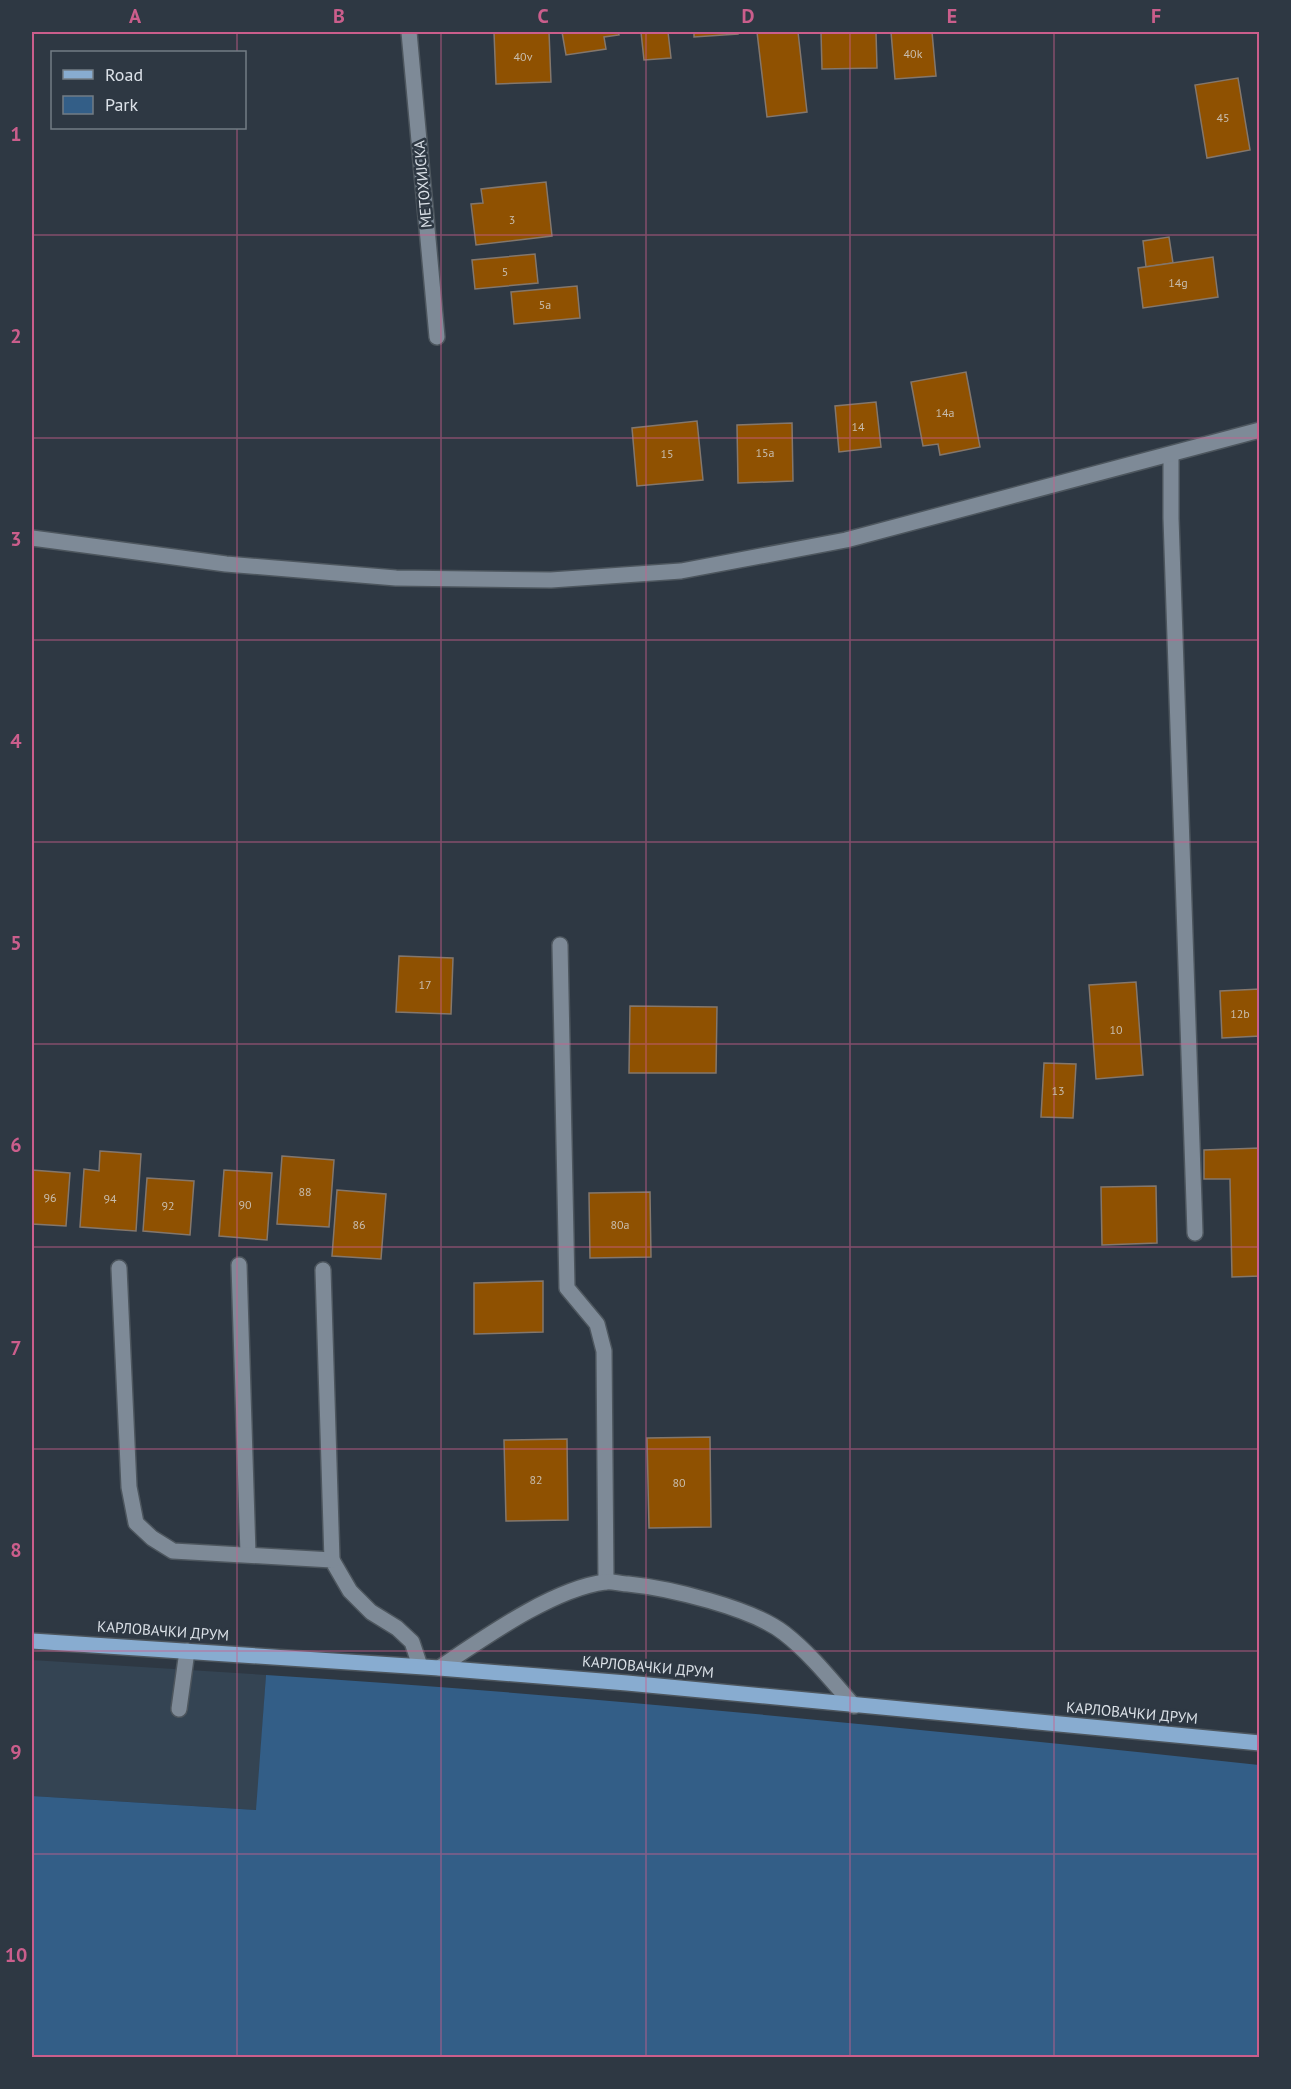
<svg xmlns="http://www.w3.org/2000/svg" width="1291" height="2089" viewBox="0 0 1291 2089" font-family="'PT Sans',sans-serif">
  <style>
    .built { fill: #344453 }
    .green { fill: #335e87 }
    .building { fill: #8f5101; stroke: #84776c; stroke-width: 1.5 }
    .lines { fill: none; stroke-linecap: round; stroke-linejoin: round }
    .minor-casing { stroke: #4d565e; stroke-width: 18 }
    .major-casing { stroke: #4d565e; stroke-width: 18 }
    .minor { stroke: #7e8a97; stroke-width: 15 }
    .major { stroke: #88acd0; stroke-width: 15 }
    .grid { fill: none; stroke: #cb5e8c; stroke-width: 1.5; stroke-opacity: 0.55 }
    .labels { text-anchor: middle; stroke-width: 5; stroke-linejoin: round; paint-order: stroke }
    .number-label { font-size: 12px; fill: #c8bdae }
    .street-label { font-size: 15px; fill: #dbe1e8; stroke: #2e3843 }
    .neatline { fill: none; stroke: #cb5e8c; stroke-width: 2 }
    .grid-label { font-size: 20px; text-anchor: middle; font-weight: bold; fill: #cb5e8c }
  </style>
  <rect width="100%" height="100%" fill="#2e3843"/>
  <path class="built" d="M32 1660 266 1675 257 1810 32 1796Z"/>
  <path class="green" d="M266 1675C598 1696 929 1730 1259 1765V2057H32V1796L256 1810Z"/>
  <g class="building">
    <path d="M494 32H549L551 82 496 84Z"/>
    <path d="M562 32H618L619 35 604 37 606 49 566 55Z"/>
    <path d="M641 32H668L671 58 644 60Z"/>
    <path d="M694 32H738V34L694 37Z"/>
    <path d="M757 32H798L807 112 767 117Z"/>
    <path d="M821 32H876L877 68 822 69Z"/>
    <path d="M891 32H932L936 76 895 79Z"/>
    <path d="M1238 78 1250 150 1207 158 1195 85Z"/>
    <path d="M546 182 552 236 476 245 471 204 483 203 481 189Z"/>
    <path d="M1169 237 1173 263 1146 267 1143 241Z"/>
    <path d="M535 254 538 283 475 289 472 260Z"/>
    <path d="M1213 257 1218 297 1143 308 1138 268Z"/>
    <path d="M577 286 580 318 514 324 511 292Z"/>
    <path d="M966 372 980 447 940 455 938 444 923 446 911 382Z"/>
    <path d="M876 402 881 447 839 452 835 406Z"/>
    <path d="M697 421 703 480 637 486 632 428Z"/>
    <path d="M792 423 793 481 738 483 737 425Z"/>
    <path d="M1258 744H1260V807Z"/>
    <path d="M399 956 453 958 451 1014 396 1012Z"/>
    <path d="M1136 982 1143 1075 1096 1079 1089 985Z"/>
    <path d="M1260 989V1036L1222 1038 1220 991Z"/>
    <path d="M630 1006 717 1007 716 1073H629Z"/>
    <path d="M1044 1063 1076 1064 1073 1118 1041 1117Z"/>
    <path d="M1260 1148V1276L1232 1277 1230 1179H1204V1150Z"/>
    <path d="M100 1151 141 1154 136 1231 80 1227 84 1169 99 1171Z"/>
    <path d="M282 1156 334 1160 329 1227 277 1224Z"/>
    <path d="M32 1170 70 1173 66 1226 32 1224Z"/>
    <path d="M224 1170 272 1173 267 1240 219 1236Z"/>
    <path d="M147 1178 194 1181 190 1235 143 1231Z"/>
    <path d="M1156 1186 1157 1243 1102 1245 1101 1187Z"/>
    <path d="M337 1190 386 1194 381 1259 332 1256Z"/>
    <path d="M650 1192 651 1257 590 1258 589 1193Z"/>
    <path d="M543 1281V1332L474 1334V1283Z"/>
    <path d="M710 1437 711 1527 649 1528 647 1438Z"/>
    <path d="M567 1439 568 1520 506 1521 504 1440Z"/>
  </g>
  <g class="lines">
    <g class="minor-casing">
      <g id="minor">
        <path d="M409 32 437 337"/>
        <path d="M1171 455V518L1195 1233"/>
        <path d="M32 538 226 564 396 578 551 580 681 571 846 540 1260 430"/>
        <path d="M560 945 567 1288 597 1324 604 1351 606 1582"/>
        <path d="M239 1265 248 1554"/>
        <path d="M119 1268 129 1487 136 1523 152 1538 173 1551 332 1560 350 1591 371 1612 397 1628 412 1642 420 1666"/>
        <path d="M323 1270 332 1560"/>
        <path d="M439 1668C484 1638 552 1589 605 1582 612 1581 621 1584 628 1584 669 1588 752 1608 784 1633 811 1654 832 1681 854 1706"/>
        <path d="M179 1709 187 1651"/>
      </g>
    </g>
    <g class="major-casing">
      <path id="major" d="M32 1641 439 1668 627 1683 1260 1743"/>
    </g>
    <use href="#minor" class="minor"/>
    <use href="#major" class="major"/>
  </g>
  <path class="grid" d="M237 32V52M441 32V2058M646 32V2058M850 32V2058M1054 32V2058M237 128V2058M32 235H1260M32 438H1260M32 640H1260M32 842H1260M32 1044H1260M32 1247H1260M32 1449H1260M32 1651H1260M32 1854H1260"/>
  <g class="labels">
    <g class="number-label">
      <text x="913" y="58">40k</text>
      <text x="523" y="61">40v</text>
      <text x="1223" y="122">45</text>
      <text x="512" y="224">3</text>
      <text x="505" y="276">5</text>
      <text x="1178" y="287">14g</text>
      <text x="545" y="309">5a</text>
      <text x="945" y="417">14a</text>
      <text x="858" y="431">14</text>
      <text x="765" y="457">15a</text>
      <text x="667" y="458">15</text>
      <text x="425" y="989">17</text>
      <text x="1240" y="1018">12b</text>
      <text x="1116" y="1034">10</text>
      <text x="1058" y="1095">13</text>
      <text x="305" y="1196">88</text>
      <text x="50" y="1202">96</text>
      <text x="110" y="1203">94</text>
      <text x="245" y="1209">90</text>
      <text x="168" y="1210">92</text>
      <text x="359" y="1229">86</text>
      <text x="620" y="1229">80a</text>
      <text x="536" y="1484">82</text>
      <text x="679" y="1487">80</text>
    </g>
    <g class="street-label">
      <text transform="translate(423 184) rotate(-95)" y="5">МЕТОХИЈСКА</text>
      <text transform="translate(163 1631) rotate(4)" y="5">КАРЛОВАЧКИ ДРУМ</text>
      <text transform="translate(648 1667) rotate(5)" y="5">КАРЛОВАЧКИ ДРУМ</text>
      <text transform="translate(1132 1713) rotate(5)" y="5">КАРЛОВАЧКИ ДРУМ</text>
    </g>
  </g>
  <rect width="1291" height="2089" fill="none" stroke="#2e3843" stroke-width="66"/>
  <rect x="51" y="51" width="195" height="78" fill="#2e3843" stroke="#737c85" stroke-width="1.5"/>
  <rect x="63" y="70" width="30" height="9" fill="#88acd0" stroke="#737c85" stroke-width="1.5"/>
  <text x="105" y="81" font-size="18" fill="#dbe1e8">Road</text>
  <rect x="63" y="96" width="30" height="18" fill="#335e87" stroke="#737c85" stroke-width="1.5"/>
  <text x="105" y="111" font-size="18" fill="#dbe1e8">Park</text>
  <rect x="33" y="33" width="1225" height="2023" class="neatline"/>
  <g class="grid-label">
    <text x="135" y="23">A</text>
    <text x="339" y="23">B</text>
    <text x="543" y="23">C</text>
    <text x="748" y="23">D</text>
    <text x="952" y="23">E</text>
    <text x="1156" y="23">F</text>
    <text x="16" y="141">1</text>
    <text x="16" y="343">2</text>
    <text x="16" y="546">3</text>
    <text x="16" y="748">4</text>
    <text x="16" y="950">5</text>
    <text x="16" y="1152">6</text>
    <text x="16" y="1355">7</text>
    <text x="16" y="1557">8</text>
    <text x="16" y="1759">9</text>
    <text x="16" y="1962">10</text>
  </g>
</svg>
